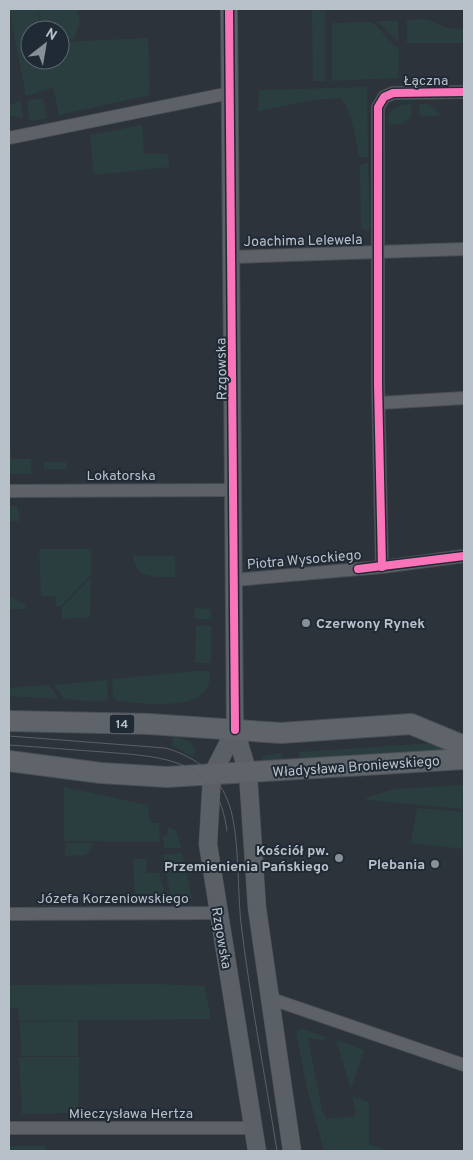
<svg xmlns="http://www.w3.org/2000/svg" width="473" height="1160" viewBox="0 0 473 1160" font-family="Overpass,sans-serif">
  <style>
    .green { fill: #2a3e40 }
    .lines { fill: none; stroke-linecap: round; stroke-linejoin: round }
    .minor-casing { stroke: #4b4f54; stroke-width: 14 }
    .tertiary-casing { stroke: #4b4f54; stroke-width: 18 }
    .secondary-casing { stroke: #4b4f54; stroke-width: 19 }
    .primary-casing { stroke: #4b5057; stroke-width: 22 }
    .minor { stroke: #5d6268; stroke-width: 12 }
    .tertiary { stroke: #5d6268; stroke-width: 16 }
    .secondary { stroke: #5b6067; stroke-width: 18 }
    .primary { stroke: #5f646a; stroke-width: 20 }
    .tram { stroke: #5b6066; stroke-width: 1 }
    .cycleway-casing { stroke: #202a35; stroke-width: 11 }
    .cycleway { stroke: #fb73b8; stroke-width: 8 }
    .poi-dot { fill: #878f98; stroke: #202a35; stroke-width: 2 }
    .labels { text-anchor: middle; stroke-width: 4; stroke-linejoin: round; paint-order: stroke }
    .shield { fill: #202a35; stroke: #8a939d; stroke-width: 1 }
    .shield-label { font-size: 12px; font-weight: bold; fill: #b8c0ca }
    .street-label { font-size: 14px; fill: #b8c0ca; stroke: #202a35 }
    .poi-label { font-size: 14px; font-weight: bold; fill: #b8c0ca; stroke: #202a35; text-anchor: end }
  </style>
  <rect width="100%" height="100%" fill="#2d333a"/>
  <g class="green">
    <path d="M9 9H37L41 30H30V60H60V42L148 38 150 95 59 115 53 88 26 96Z"/>
    <path d="M38 9H77L80 22 74 39 60 40V30H42Z"/>
    <path d="M312 9 325 11V81H313Z"/>
    <path d="M407 20C414 20 426 18 432 21 444 27 451 31 464 28V43H407Z"/>
    <path d="M377 21H398V42Z"/>
    <path d="M372 22 399 50 398 78 332 81V23Z"/>
    <path d="M367 87 368 157H359C358 146 350 104 340 98L313 100 258 111 259 90Z"/>
    <path d="M43 98 47 118 33 121 29 119 27 101Z"/>
    <path d="M20 100 23 115 22 118 9 115V106Z"/>
    <path d="M411 104 412 116 403 124 388 125C387 109 397 105 411 104Z"/>
    <path d="M419 104H429L441 116H420Z"/>
    <path d="M142 125 144 154H167L170 167 94 175 90 135Z"/>
    <path d="M368 163 370 228 368 231 361 228 360 165Z"/>
    <path d="M9 451H11L12 459H31V474H9Z"/>
    <rect x="44" y="462" width="22" height="7"/>
    <path d="M9 506H17L20 521H9Z"/>
    <path d="M39 549H91V575L61 606H56L55 596H41Z"/>
    <path d="M133 556H175V577H157L141 574 134 562Z"/>
    <path d="M91 578 90 617 62 619V607Z"/>
    <path d="M9 596 25 605V609H9Z"/>
    <path d="M194 608 211 609V619H195Z"/>
    <path d="M196 626H211V663H195Z"/>
    <path d="M196 671H210C214 715 144 703 118 701L113 696 112 679Z"/>
    <path d="M107 680 108 699 100 702 64 699 54 685Z"/>
    <path d="M49 685 59 699 9 696V688Z"/>
    <path d="M173 735 191 742 195 750 194 757 172 746Z"/>
    <path d="M464 741V750L300 761 299 752Z"/>
    <path d="M282 753V762L261 761 262 756Z"/>
    <path d="M464 785V809L367 800V797L395 789Z"/>
    <path d="M64 787 147 805 151 823H159L160 842 64 841Z"/>
    <path d="M417 808 464 812V849L411 843Z"/>
    <path d="M168 827 176 831 181 848H164L163 836 167 835Z"/>
    <path d="M65 843H94L86 855 65 856Z"/>
    <path d="M182 853 192 898 171 899 163 855Z"/>
    <path d="M133 859H146L147 873H159L165 895 135 896Z"/>
    <path d="M156 984 204 986 211 1019 19 1021 18 1008H9V985Z"/>
    <path d="M78 1021V1056H21L20 1022Z"/>
    <path d="M303 1029 326 1037 323 1040 308 1038 322 1111 327 1119 354 1116 356 1112 352 1096 369 1103V1144L383 1149 382 1151H324L306 1084 296 1032Z"/>
    <path d="M336 1040 364 1050 351 1089Z"/>
    <path d="M19 1057H79L78 1113 22 1114Z"/>
    <rect x="9" y="1146" width="36" height="5"/>
  </g>
  <g class="lines">
    <g class="minor-casing">
      <g id="minor">
        <path d="M9 138 230 93"/>
        <path d="M232 257 464 249"/>
        <path d="M379 403 464 398"/>
        <path d="M9 491 234 490"/>
        <path d="M382 567 378 384V107L384 97 393 93 464 92"/>
        <path d="M235 580 382 567 464 556"/>
        <path d="M9 914 218 913"/>
        <path d="M269 998 464 1065"/>
        <path d="M9 1128H253"/>
      </g>
    </g>
    <g class="tertiary-casing">
      <path id="tertiary" d="M229 9 235 730"/>
    </g>
    <g class="secondary-casing">
      <g id="secondary">
        <path d="M235 730 212 775 208 844 257 1151"/>
        <path d="M235 730 248 773 257 908 292 1151"/>
      </g>
    </g>
    <g class="primary-casing">
      <g id="primary">
        <path d="M9 721 149 724 281 733 411 724 464 746"/>
        <path d="M9 761 101 773 167 777 464 759"/>
      </g>
    </g>
    <use href="#minor" class="minor"/>
    <use href="#tertiary" class="tertiary"/>
    <use href="#secondary" class="secondary"/>
    <use href="#primary" class="primary"/>
    <g class="tram">
      <path d="M9 736 165 748C192 755 216 772 227 799 240 828 237 888 241 923 250 999 265 1075 277 1151"/>
      <path d="M9 745C41 747 72 750 104 752 164 757 218 758 227 831"/>
    </g>
    <g class="cycleway-casing">
      <g id="cycleway">
        <path d="M229 9 235 730"/>
        <path d="M382 567 378 384V107L384 97 393 93 464 92"/>
        <path d="M358 569 464 556"/>
      </g>
    </g>
    <use href="#cycleway" class="cycleway"/>
  </g>
  <g class="poi-dot">
    <circle cx="306" cy="623" r="5"/>
    <circle cx="339" cy="858" r="5"/>
    <circle cx="435" cy="864" r="5"/>
  </g>
  <g class="labels">
    <rect class="shield" x="109.5" y="714.5" width="25" height="19" rx="4"/>
    <g class="shield-label">
      <text x="122" y="728">14</text>
    </g>
    <g class="street-label">
      <text x="426" y="85">Łączna</text>
      <text transform="translate(303 240) rotate(-1)" y="5">Joachima Lelewela</text>
      <text transform="translate(221 369) rotate(-91)" y="5">Rzgowska</text>
      <text x="121" y="480">Lokatorska</text>
      <text transform="translate(304 559) rotate(-5)" y="5">Piotra Wysockiego</text>
      <text transform="translate(356 766) rotate(-4)" y="5">Władysława Broniewskiego</text>
      <text x="113" y="903">Józefa Korzeniowskiego</text>
      <text transform="translate(222 938) rotate(80)" y="5">Rzgowska</text>
      <text x="131" y="1118">Mieczysława Hertza</text>
    </g>
    <g class="poi-label">
      <text x="316" y="628" text-anchor="start">Czerwony Rynek</text>
      <text x="329" y="855">Kościół pw.<tspan x="329" dy="16">Przemienienia Pańskiego</tspan></text>
      <text x="425" y="869">Plebania</text>
    </g>
  </g>
  <rect width="473" height="1160" fill="none" stroke="#b8c0ca" stroke-width="20"/>
  <g transform="translate(45 45) rotate(31)"><circle r="24" fill="#202a35" stroke="#5d6671"/>
  <path d="M0-4L9 19L0 12L-9 19Z" fill="#878f98"/>
  <text y="-8" font-size="14" font-weight="bold" text-anchor="middle" fill="#b8c0ca">N</text>
  </g>
</svg>
